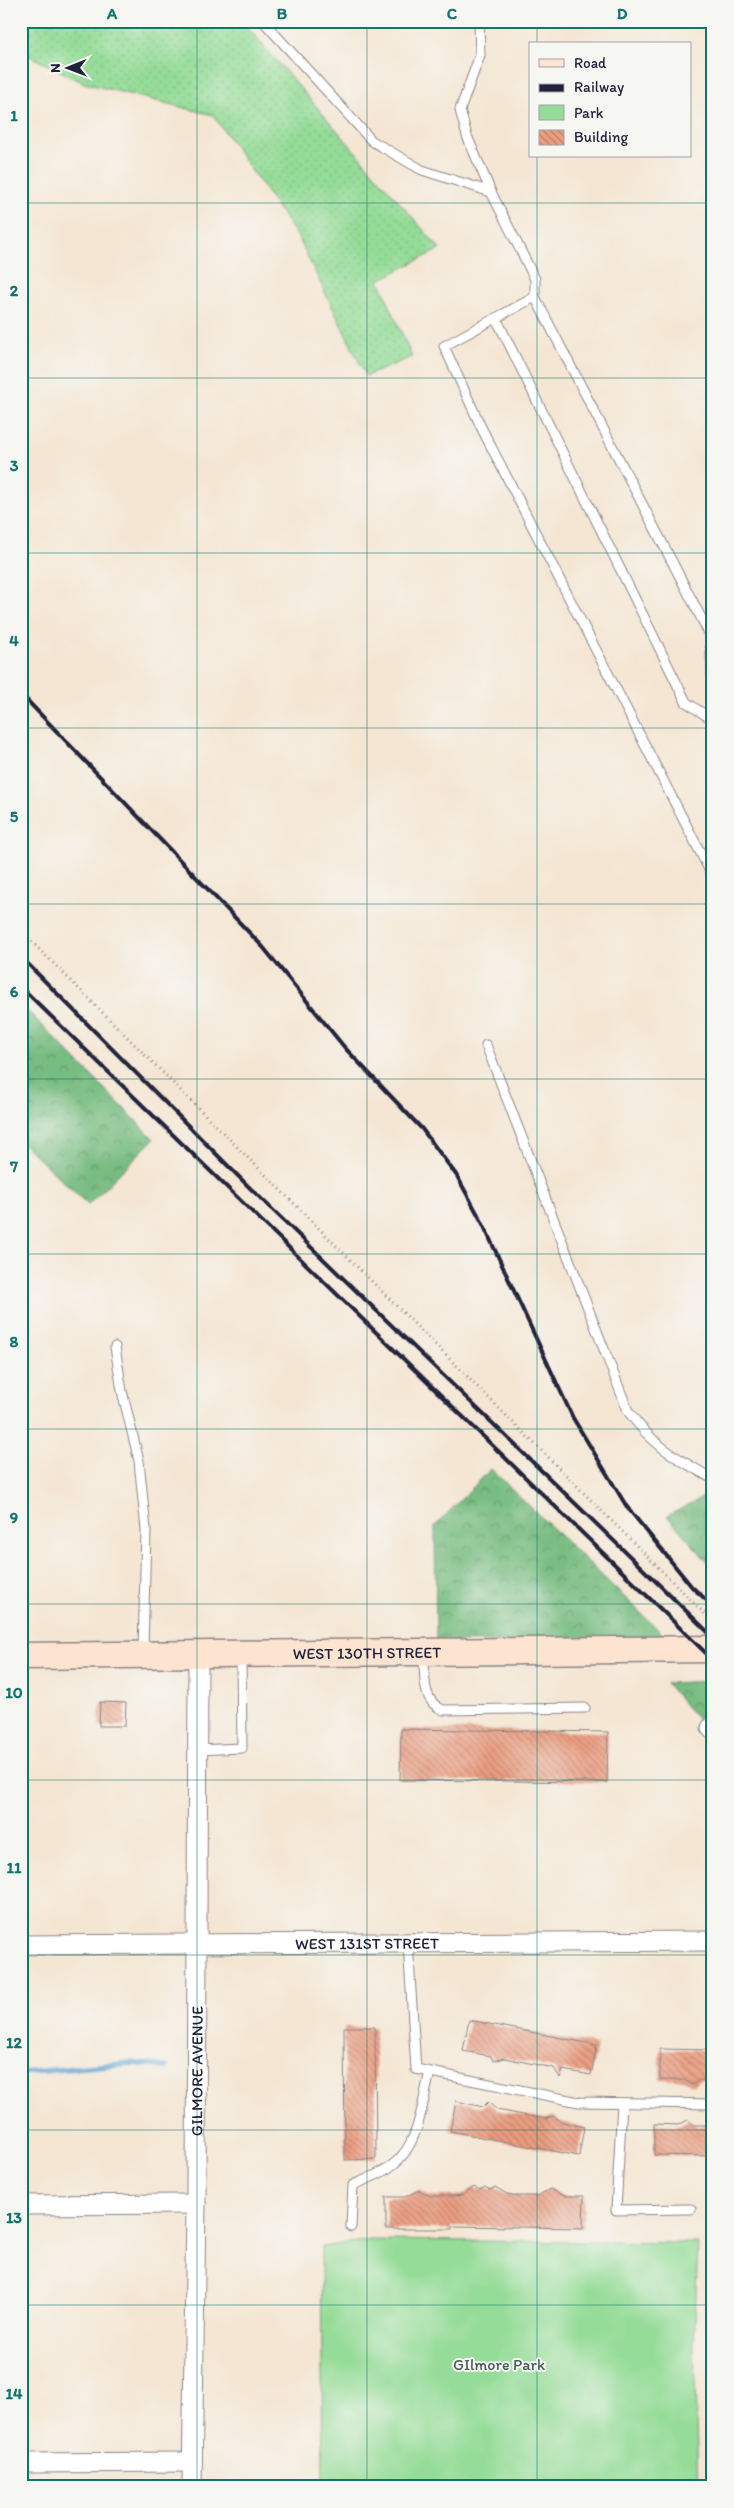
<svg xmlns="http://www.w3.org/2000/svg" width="734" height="2508" viewBox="0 0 734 2508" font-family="Itim,sans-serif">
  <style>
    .grass { fill: url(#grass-dots); stroke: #5b7f69 }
    .forest { fill: url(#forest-crowns); stroke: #4c6f5e }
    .green { fill: #94dc97; stroke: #5b7f69 }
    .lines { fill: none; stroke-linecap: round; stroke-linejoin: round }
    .stream { stroke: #62a1d4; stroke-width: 5.5 }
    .building { fill: url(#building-back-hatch) }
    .lane-casing { stroke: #8b8487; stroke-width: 11 }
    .street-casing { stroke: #8b8487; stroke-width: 21 }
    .secondary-casing { stroke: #8b8487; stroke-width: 29 }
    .path { stroke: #8b8487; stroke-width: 3; stroke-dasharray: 1 4; stroke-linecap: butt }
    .lane { stroke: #fff; stroke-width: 9 }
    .street { stroke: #fff; stroke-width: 19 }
    .secondary { stroke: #fde4d1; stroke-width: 26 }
    .rail { stroke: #22223b; stroke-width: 4 }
    .grid { fill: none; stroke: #0f766e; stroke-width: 1; stroke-opacity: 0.55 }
    .labels { text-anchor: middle; stroke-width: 4; stroke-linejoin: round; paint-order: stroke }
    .street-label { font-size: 16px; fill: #22223b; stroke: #f6f6f2 }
    .park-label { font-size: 16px; fill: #445a57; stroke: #f6f6f2 }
    .neatline { fill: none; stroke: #0f766e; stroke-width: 2 }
    .grid-label { font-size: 16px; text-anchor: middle; font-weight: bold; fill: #0f766e }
  </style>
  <defs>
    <pattern id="grass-dots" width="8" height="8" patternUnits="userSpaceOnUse" patternTransform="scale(1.25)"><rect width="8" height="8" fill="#94dc97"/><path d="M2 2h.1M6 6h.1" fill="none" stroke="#7fbc83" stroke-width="1.8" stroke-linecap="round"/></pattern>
    <pattern id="forest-crowns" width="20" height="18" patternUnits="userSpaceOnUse" patternTransform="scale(1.25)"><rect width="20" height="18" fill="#77bc80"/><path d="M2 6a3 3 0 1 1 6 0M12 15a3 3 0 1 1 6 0" fill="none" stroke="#61986a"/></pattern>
    <pattern id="building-back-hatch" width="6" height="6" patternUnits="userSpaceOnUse" patternTransform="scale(1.25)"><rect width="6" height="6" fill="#eb9d80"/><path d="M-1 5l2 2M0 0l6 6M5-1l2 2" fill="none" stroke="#be806a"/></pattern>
  </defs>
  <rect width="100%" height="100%" fill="#f6f6f2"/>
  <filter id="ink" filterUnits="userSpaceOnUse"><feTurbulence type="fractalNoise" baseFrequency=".02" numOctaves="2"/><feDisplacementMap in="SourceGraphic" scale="10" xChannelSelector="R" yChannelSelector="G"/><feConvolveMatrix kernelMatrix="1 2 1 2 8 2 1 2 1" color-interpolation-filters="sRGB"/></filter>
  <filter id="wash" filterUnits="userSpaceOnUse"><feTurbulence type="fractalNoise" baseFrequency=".0096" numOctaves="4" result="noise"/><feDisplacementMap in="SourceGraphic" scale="20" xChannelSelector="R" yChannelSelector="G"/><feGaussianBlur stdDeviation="1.12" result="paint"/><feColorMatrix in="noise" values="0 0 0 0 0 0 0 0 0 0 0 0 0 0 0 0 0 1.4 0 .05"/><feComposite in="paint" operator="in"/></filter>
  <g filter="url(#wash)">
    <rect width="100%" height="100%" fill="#f4e6d3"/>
    <path class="grass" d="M21 21H242L440 249 379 280 412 357 366 376 298 237 213 115 84 83 24 53 21 45Z"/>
    <g class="forest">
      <path d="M21 1004 154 1139 88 1205 21 1142Z"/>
      <path d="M491 1469 670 1641 436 1642 435 1526Z"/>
      <path d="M713 1492V1568L667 1516Z"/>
      <path d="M713 1681V1738L666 1683Z"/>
    </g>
    <path class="green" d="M370 2240 698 2243 694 2346 698 2487H323L321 2247Z"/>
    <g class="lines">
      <path class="stream" d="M21 2073 131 2063 166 2067"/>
    </g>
    <g id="blocks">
      <g class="building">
        <path d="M100 1702 126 1703 125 1726H99Z"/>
        <path d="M401 1729 608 1732 607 1782 400 1780Z"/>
        <path d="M469 2020 597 2045 591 2075 563 2070 560 2078 554 2068 504 2058 493 2061 491 2056 463 2051Z"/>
        <path d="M344 2027H375L376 2159 345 2160Z"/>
        <path d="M660 2049 713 2050V2080H699L692 2085 684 2080H660Z"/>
        <path d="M456 2101 483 2107 488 2102 497 2110 545 2119 553 2116 562 2122 584 2127 579 2156 450 2131Z"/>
        <path d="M688 2120 694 2125H713V2156L654 2155V2124L678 2125Z"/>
        <path d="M474 2187 480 2190 485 2187 490 2190 495 2187 507 2194 518 2196H537L550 2189 564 2196H584L583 2228 452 2226V2229H386V2197H405L419 2190 430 2196H452L463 2195Z"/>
      </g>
    </g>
  </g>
  <g filter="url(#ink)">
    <use href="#blocks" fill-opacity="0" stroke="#8b8487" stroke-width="1"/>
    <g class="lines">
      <g class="lane-casing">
        <g id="lane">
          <path d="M263 21 372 141 422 170 491 192"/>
          <path d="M479 21 480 55 460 110 467 136 491 192 535 279V297L710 635 713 693"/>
          <path d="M535 297 444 346 482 429 713 877"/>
          <path d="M496 318 686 702 713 720"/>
          <path d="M486 1045 628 1411C654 1447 675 1457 713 1479"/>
          <path d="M115 1347 122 1391 139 1461 146 1530 143 1652"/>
          <path d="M424 1655C425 1675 421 1701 443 1710L585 1708"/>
          <path d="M197 1750 242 1748 241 1656"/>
          <path d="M408 1943 416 2069 579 2102 713 2104"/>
          <path d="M622 2103 616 2210 691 2209"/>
          <path d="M351 2227 353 2185C369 2178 389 2171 401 2157 420 2136 423 2099 430 2072"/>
        </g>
      </g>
      <g class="street-casing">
        <g id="street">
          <path d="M711 1728 713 1730"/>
          <path id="s1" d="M21 1945 713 1941"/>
          <path d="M21 2205 196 2204"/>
          <path d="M21 2463 192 2462"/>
          <path id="s2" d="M192 2487 196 2204 198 1654"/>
        </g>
      </g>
      <g class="secondary-casing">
        <g id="secondary">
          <path id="s3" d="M21 1656 713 1649"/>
        </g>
      </g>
      <path class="path" d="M21 931 713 1622"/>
      <use href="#lane" class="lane"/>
      <use href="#street" class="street"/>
      <use href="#secondary" class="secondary"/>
      <g class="rail">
        <path d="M21 694 263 947 345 1048 422 1129 457 1176 482 1222 573 1418 627 1507 692 1587 713 1606"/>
        <path d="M21 957 248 1186 713 1637"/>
        <path d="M21 987 713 1660"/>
      </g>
    </g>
  </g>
  <path class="grid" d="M197 21V2487M367 21V2487M537 21V44M537 156V2487M21 203H713M21 378H713M21 553H713M21 728H713M21 904H713M21 1079H713M21 1254H713M21 1429H713M21 1604H713M21 1780H713M21 1955H713M21 2130H713M21 2305H713"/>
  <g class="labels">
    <g class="street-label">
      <text dy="6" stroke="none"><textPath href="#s3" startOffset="346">WEST 130TH STREET</textPath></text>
      <text dy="6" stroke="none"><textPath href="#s1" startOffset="346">WEST 131ST STREET</textPath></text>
      <text dy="6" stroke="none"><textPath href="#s2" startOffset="416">GILMORE AVENUE</textPath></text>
    </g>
    <g class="park-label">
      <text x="499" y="2370">GIlmore Park</text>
    </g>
  </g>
  <rect width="734" height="2508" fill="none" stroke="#f6f6f2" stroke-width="55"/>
  <rect x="529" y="42" width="162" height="115" fill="#f6f6f2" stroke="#a1a1a9"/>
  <rect x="539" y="59" width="25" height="8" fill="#fde4d1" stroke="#a1a1a9"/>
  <text x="574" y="68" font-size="15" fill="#22223b">Road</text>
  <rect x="539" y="84" width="25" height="8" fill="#22223b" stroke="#a1a1a9"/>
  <text x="574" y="92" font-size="15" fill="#22223b">Railway</text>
  <rect x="539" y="105" width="25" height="15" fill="#94dc97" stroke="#a1a1a9"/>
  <text x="574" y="118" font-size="15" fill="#22223b">Park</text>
  <rect x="539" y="130" width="25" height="15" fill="url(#building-back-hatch)" stroke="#a1a1a9"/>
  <text x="574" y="142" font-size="15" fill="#22223b">Building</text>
  <g transform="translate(68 68) rotate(269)" stroke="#f6f6f2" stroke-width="4" paint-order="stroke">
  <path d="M0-4L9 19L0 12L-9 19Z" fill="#22223b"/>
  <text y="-8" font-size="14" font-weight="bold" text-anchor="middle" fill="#22223b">N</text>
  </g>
  <rect x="28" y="28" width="678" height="2452" class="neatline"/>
  <g class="grid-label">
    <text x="112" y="19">A</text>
    <text x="282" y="19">B</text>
    <text x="452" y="19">C</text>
    <text x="622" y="19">D</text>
    <text x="14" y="121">1</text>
    <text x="14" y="296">2</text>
    <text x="14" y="471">3</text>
    <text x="14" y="646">4</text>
    <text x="14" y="822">5</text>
    <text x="14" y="997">6</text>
    <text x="14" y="1172">7</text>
    <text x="14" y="1347">8</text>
    <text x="14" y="1523">9</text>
    <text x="14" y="1698">10</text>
    <text x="14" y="1873">11</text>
    <text x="14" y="2048">12</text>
    <text x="14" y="2223">13</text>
    <text x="14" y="2399">14</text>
  </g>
</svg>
